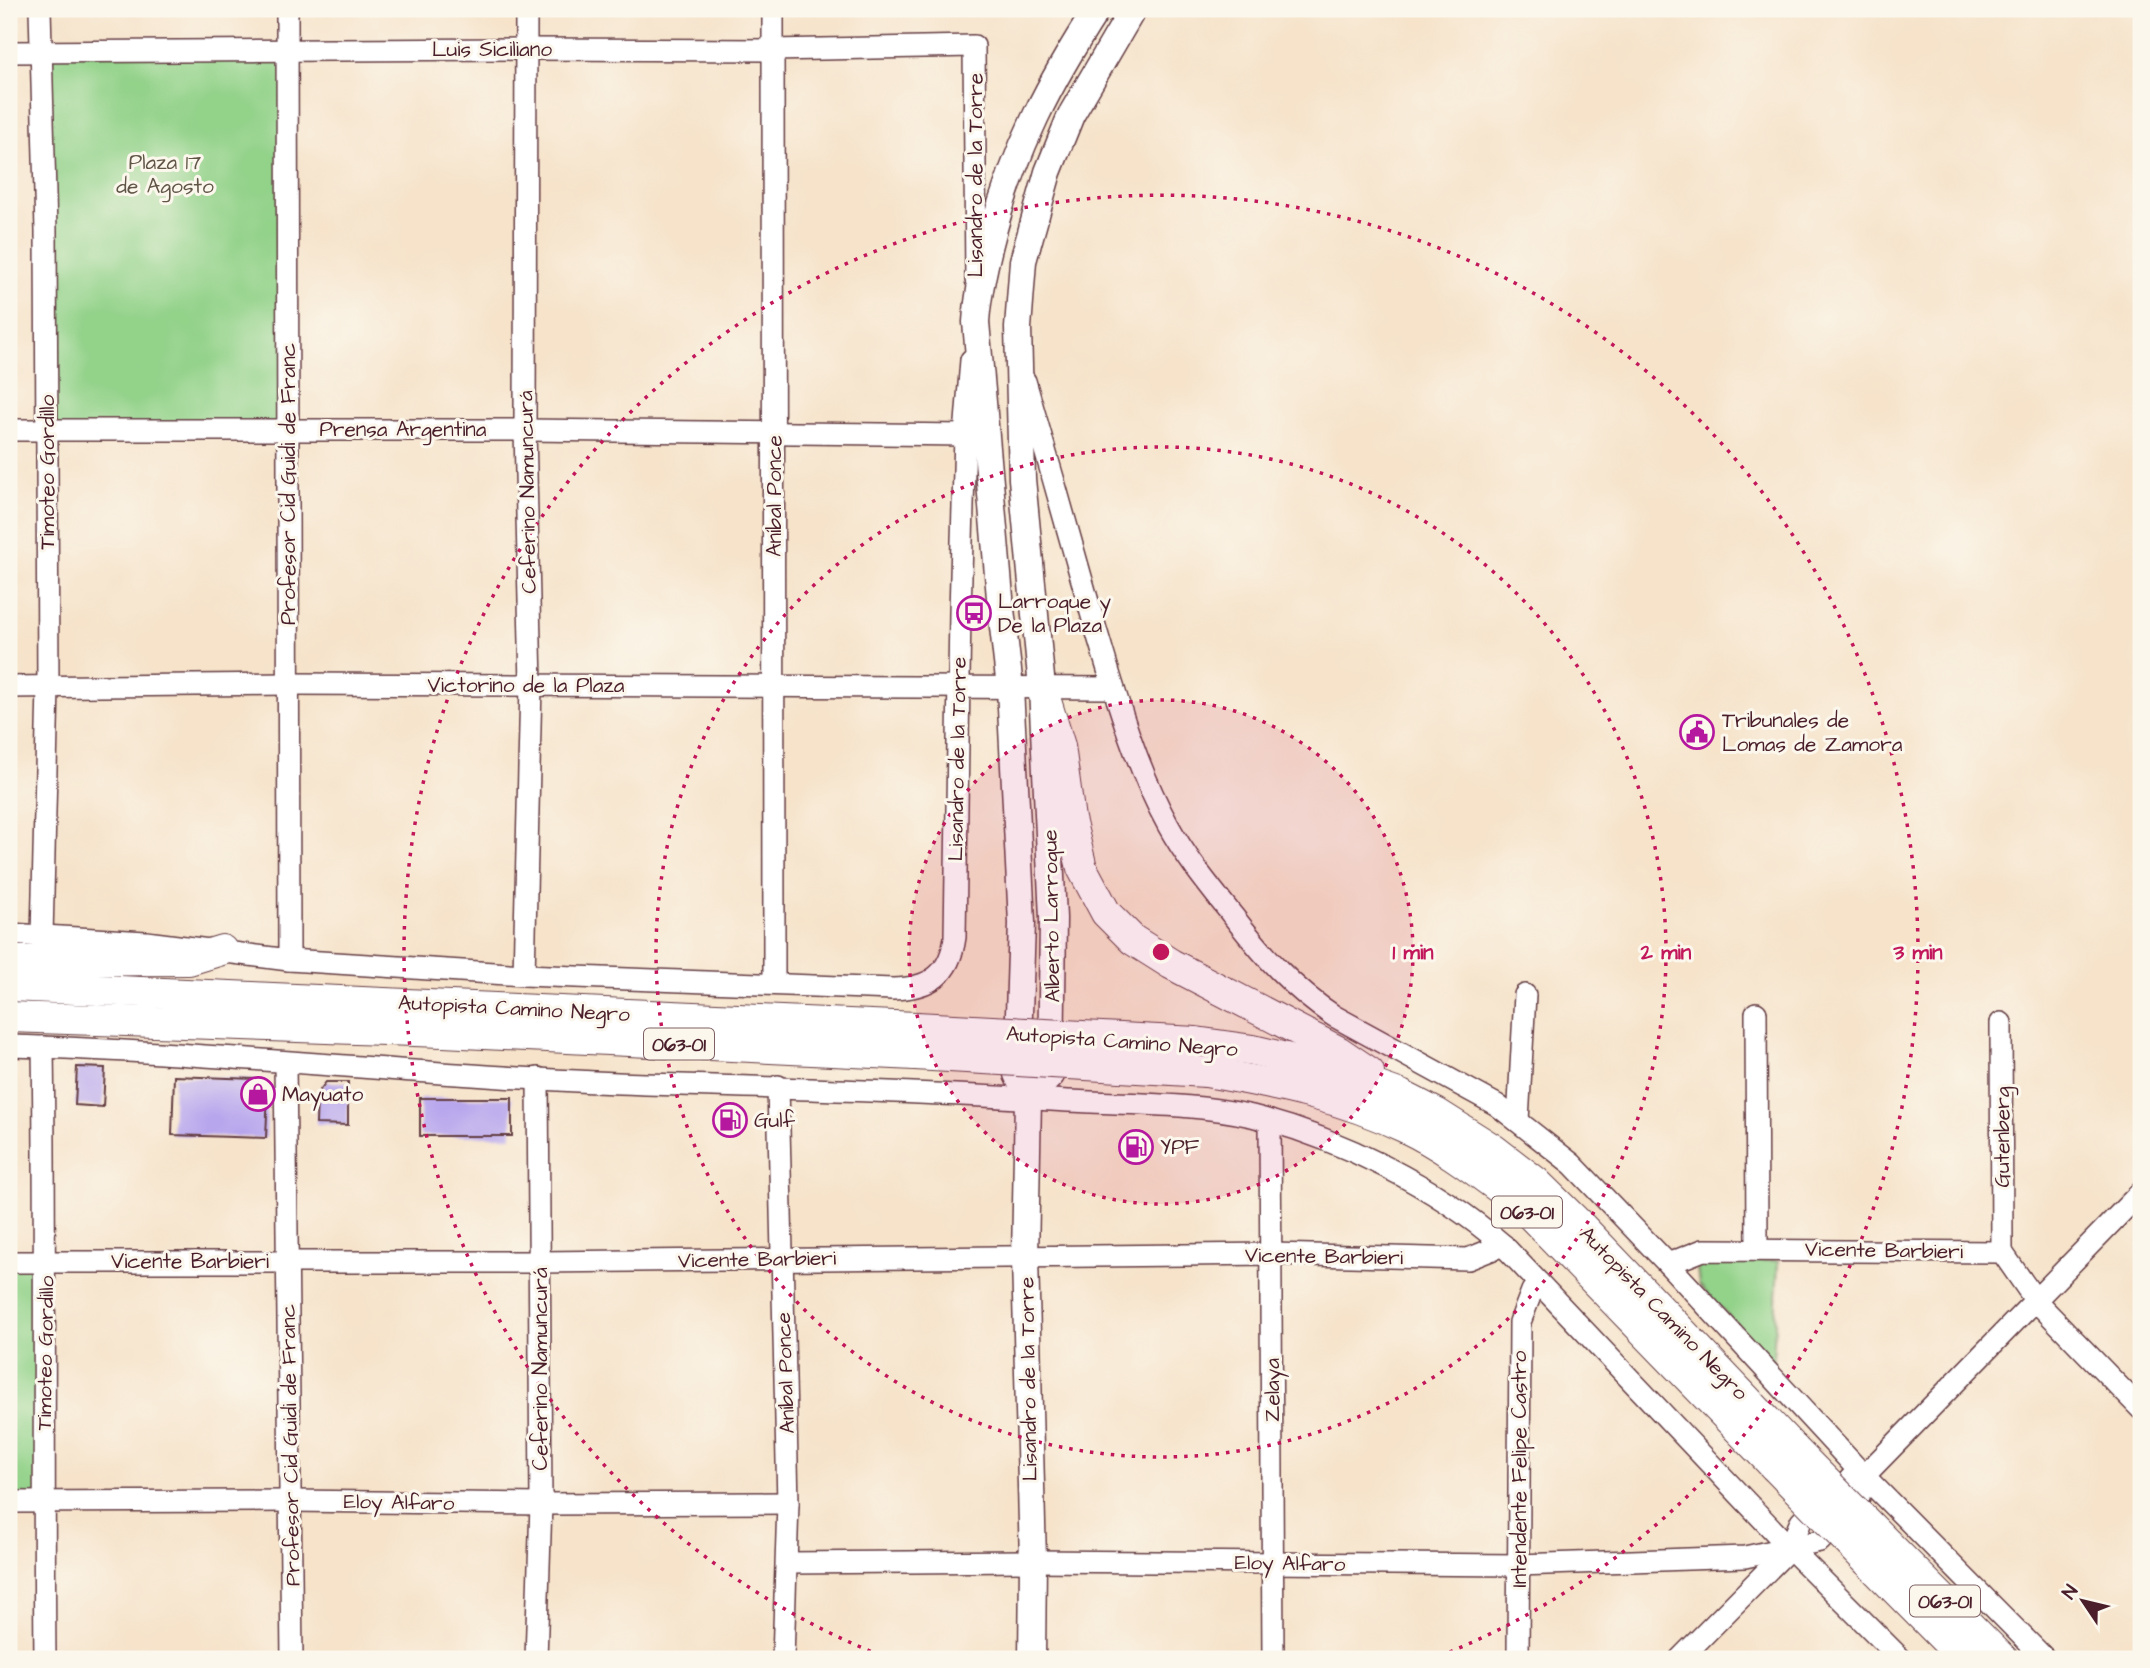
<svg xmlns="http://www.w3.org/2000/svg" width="2150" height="1668" viewBox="0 0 2150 1668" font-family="'Architects Daughter',sans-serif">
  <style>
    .green { fill: #92d289; stroke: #6e785a; stroke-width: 2 }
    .building { fill: #b7a5ed }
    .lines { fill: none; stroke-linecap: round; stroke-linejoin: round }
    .minor-casing { stroke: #643c43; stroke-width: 24 }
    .major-casing { stroke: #643c43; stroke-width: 29 }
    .highway-casing { stroke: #643c43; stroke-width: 32 }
    .minor { stroke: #fff; stroke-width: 21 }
    .major { stroke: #fff; stroke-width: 26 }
    .highway { stroke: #fff; stroke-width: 30 }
    .highway-bridge-casing { stroke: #643c43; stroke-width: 32; stroke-linecap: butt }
    .highway-bridge { stroke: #fff; stroke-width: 30 }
    .ring { fill: none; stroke: #c2185b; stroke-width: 3.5; stroke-dasharray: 3.5 7 }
    .labels { text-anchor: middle; stroke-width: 6; stroke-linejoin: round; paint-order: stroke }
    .shield { fill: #fbf7ec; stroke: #7f6065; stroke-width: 2 }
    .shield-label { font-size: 19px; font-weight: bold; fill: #4a1f2b }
    .street-label { font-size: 21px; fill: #4a1f2b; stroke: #fbf7ec }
    .park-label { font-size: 21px; fill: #605547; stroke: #fbf7ec }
    .poi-label { font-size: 21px; fill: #4a1f2b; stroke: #fbf7ec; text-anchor: start }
    .centre { fill: #c2185b; stroke: #fbf7ec; stroke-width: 3.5 }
    .ring-label { font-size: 21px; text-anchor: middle; font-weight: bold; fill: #c2185b; stroke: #fbf7ec; stroke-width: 6; stroke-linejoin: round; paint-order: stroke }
  </style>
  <rect width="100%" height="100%" fill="#fbf7ec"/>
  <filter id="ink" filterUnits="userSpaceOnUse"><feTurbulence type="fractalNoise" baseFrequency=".0143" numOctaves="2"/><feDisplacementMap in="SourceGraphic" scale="14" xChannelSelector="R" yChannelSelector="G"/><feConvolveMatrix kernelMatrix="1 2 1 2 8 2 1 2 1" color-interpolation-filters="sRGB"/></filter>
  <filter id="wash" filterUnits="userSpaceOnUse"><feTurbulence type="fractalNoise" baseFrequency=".00686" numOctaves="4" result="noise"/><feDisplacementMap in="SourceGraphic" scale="28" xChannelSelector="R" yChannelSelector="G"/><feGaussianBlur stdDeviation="1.57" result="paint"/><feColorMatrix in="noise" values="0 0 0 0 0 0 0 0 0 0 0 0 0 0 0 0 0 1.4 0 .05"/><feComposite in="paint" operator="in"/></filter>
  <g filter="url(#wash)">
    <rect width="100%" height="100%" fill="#f6e3ca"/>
    <g class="green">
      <path d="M287 51 288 429H47L40 52Z"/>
      <path d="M1709 1259 1778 1261 1773 1364 1699 1285 1697 1268Z"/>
      <path d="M46 1261 43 1501 9 1502V1262Z"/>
    </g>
    <g id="blocks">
      <g class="building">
        <path d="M77 1067 105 1068 103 1107 75 1105Z"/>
        <path d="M174 1076 255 1079 268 1090 266 1138 172 1135Z"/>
        <path d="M326 1082H348V1125L316 1124 317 1094Z"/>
        <rect x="420" y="1098" width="92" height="38"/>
      </g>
    </g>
  </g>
  <g filter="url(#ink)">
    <use href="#blocks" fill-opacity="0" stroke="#643c43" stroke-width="2"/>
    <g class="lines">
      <g class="minor-casing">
        <g id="minor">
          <path d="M40 9 46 231 48 687 42 936"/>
          <path d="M287 9 289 960"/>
          <path d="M773 9 774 983"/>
          <path d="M9 52 526 49 772 50 974 46 976 280"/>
          <path d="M1025 381C1048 459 1070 538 1092 616 1113 686 1133 761 1168 825 1186 858 1210 887 1233 916 1264 956 1292 988 1334 1016L1497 1105 1572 1164 1668 1264 1864 1476 2045 1659"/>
          <path d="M9 430H525L965 435"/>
          <path d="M9 687 288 684 1113 688"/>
          <path d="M9 934 146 942 289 960 524 975 893 989C930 988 950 975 955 937L960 612 965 435 971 360"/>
          <path d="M524 975 531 685 525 430 526 9"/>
          <path d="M1756 1013 1757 1248"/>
          <path d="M2001 1023 2002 1252"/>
          <path d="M9 1046C221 1052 433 1077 646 1084 787 1088 928 1092 1068 1101 1127 1104 1196 1103 1252 1116 1339 1138 1436 1186 1503 1245L1790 1548 1901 1659"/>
          <path d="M43 1047C46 1251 43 1455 45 1659"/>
          <path d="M285 1063 292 1659"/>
          <path d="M778 1086 788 1503 783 1659"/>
          <path d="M1270 1121 1273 1659"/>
          <path d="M1518 1121 1525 995"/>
          <path d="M9 1262H539L1272 1254 1468 1259 1503 1245"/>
          <path d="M1668 1264 1703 1250 2002 1252 2036 1301 2141 1409"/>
          <path d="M1850 1479 1864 1476 2141 1192"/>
          <path d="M9 1502 291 1501 541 1504 788 1503"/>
          <path d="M788 1563 1033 1561 1519 1565 1745 1557 1820 1541 1858 1501 1864 1476"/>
          <path d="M536 1659 541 1504 538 1078"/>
          <path d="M1518 1659 1520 1322 1532 1291 1539 1283"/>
          <path d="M1680 1659 1790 1548 1801 1521 1822 1499"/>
        </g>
      </g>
      <g class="major-casing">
        <g id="major">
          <path d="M1028 1098 1051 1075 1053 918 1042 688 1022 479 1018 328 1023 261 1048 172 1071 115 1133 9"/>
          <path d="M1032 1659 1033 1561 1025 1258 1028 1098 1017 1074 1022 923 1010 688 1001 609 976 322C978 292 985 262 993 232 1015 149 1050 81 1097 9"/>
        </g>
      </g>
      <g class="highway-casing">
        <g id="highway">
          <path d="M1042 688 1060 746 1070 819 1082 868 1106 913 1133 940 1171 964 1338 1051 1369 1072"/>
          <path d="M9 961 189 960 222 950"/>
          <path d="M9 986 916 1027"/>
          <path d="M9 1017 443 1032 915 1055"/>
          <path d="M1196 1042 1253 1050 1319 1066 1401 1095 1436 1113 1493 1149 1536 1182 1581 1226 1795 1450"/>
          <path d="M1206 1072C1277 1084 1341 1097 1406 1128 1446 1147 1482 1176 1518 1202L1775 1467"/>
          <path d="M1887 1543 2003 1659"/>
          <path d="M1868 1562 1964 1659"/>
        </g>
      </g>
      <use href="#minor" class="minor"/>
      <use href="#major" class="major"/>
      <use href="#highway" class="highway"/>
      <g class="highway-bridge-casing">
        <g id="highway-bridge">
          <path d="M916 1027 1196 1042"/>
          <path d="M915 1055 1206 1072"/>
          <path d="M1795 1450 1887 1543"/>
          <path d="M1775 1467 1868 1562"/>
        </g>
      </g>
      <use href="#highway-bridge" class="highway-bridge"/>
    </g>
  </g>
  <circle cx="1161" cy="952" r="252" fill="#c2185b" fill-opacity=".12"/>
  <g class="ring">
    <circle cx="1161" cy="952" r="252"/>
    <circle cx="1161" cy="952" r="505"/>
    <path d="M890 1659A757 757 0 1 1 1432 1659"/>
  </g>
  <defs>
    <g id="bus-ring" transform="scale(1.75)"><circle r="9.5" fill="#fbf7ec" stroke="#b5179e" stroke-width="1.5"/><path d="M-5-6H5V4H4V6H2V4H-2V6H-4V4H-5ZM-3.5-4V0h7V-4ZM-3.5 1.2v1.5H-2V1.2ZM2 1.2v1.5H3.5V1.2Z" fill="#b5179e"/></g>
    <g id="civic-ring" transform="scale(1.75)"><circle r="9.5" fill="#fbf7ec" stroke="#b5179e" stroke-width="1.5"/><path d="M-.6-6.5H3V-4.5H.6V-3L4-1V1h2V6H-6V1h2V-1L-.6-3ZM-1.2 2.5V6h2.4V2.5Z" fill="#b5179e"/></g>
    <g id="shop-ring" transform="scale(1.75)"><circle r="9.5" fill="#fbf7ec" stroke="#b5179e" stroke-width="1.5"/><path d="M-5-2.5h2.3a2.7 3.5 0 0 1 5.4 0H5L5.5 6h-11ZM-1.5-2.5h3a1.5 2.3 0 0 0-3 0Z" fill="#b5179e"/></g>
    <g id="fuel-ring" transform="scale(1.75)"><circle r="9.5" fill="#fbf7ec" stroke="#b5179e" stroke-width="1.5"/><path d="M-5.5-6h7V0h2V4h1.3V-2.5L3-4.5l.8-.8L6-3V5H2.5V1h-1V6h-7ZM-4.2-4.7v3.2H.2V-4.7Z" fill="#b5179e"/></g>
  </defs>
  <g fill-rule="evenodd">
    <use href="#bus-ring" x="974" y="613"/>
    <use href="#civic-ring" x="1697" y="732"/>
    <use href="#shop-ring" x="258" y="1094"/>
    <use href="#fuel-ring" x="730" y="1120"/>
    <use href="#fuel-ring" x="1136" y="1147"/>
  </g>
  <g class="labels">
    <g class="shield">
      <rect x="644" y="1028.5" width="70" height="31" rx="5"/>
      <rect x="1492" y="1196.5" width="70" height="31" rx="5"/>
      <rect x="1910" y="1585.5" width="70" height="31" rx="5"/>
    </g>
    <g class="shield-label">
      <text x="679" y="1051">063-01</text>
      <text x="1527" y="1219">063-01</text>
      <text x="1945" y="1608">063-01</text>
    </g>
    <g class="street-label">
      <text x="492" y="56">Luis Siciliano</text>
      <text transform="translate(975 175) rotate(-90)" y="7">Lisandro de la Torre</text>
      <text x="403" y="436">Prensa Argentina</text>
      <text transform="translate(47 472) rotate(-90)" y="7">Timoteo Gordillo</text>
      <text transform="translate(288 484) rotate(-90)" y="7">Profesor Cid Guidi de Franc</text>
      <text transform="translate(527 492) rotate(-91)" y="7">Ceferino Namuncurá</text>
      <text transform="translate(774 496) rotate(-90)" y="7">Aníbal Ponce</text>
      <text x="526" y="692">Victorino de la Plaza</text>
      <text transform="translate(957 759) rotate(-89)" y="7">Lisandro de la Torre</text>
      <text transform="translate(1051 916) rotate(-91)" y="7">Alberto Larroque</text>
      <text transform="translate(514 1008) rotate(3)" y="7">Autopista Camino Negro</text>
      <text transform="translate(1122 1041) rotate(4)" y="7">Autopista Camino Negro</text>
      <text transform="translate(2002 1137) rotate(-90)" y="7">Gutenberg</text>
      <text transform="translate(1884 1250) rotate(1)" y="7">Vicente Barbieri</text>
      <text transform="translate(1324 1256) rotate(1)" y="7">Vicente Barbieri</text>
      <text transform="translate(757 1259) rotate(-1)" y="7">Vicente Barbieri</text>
      <text x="190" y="1268">Vicente Barbieri</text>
      <text transform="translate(1664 1313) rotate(46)" y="7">Autopista Camino Negro</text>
      <text transform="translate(45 1353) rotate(-89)" y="7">Timoteo Gordillo</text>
      <text transform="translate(540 1369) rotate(-90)" y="7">Ceferino Namuncurá</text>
      <text transform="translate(785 1373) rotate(-92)" y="7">Aníbal Ponce</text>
      <text transform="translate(1028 1379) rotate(-91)" y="7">Lisandro de la Torre</text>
      <text transform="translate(1272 1390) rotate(-90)" y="7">Zelaya</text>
      <text transform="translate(290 1445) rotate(-91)" y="7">Profesor Cid Guidi de Franc</text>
      <text transform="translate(1519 1469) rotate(-90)" y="7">Intendente Felipe Castro</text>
      <text transform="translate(399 1502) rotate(1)" y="7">Eloy Alfaro</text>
      <text transform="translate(1290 1563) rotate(1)" y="7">Eloy Alfaro</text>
    </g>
    <g class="park-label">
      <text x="165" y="169">Plaza 17<tspan x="165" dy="24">de Agosto</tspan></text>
    </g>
    <g class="poi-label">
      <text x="998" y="608">Larroque y<tspan x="998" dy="24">De la Plaza</tspan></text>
      <text x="1722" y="727">Tribunales de<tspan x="1722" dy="24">Lomas de Zamora</tspan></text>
      <text x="282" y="1101">Mayuato</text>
      <text x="754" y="1127">Gulf</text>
      <text x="1160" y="1154">YPF</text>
    </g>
  </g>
  <circle cx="1161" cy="952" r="10" class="centre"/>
  <g class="ring-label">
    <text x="1413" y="959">1 min</text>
    <text x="1666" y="959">2 min</text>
    <text x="1918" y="959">3 min</text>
  </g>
  <rect width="2150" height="1668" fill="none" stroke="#fbf7ec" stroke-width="35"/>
  <g transform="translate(2083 1601) rotate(305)" stroke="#fbf7ec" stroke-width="5" paint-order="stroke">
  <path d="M0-5L12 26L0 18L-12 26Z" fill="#4a1f2b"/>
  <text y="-10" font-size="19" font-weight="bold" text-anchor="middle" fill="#4a1f2b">N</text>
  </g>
</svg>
